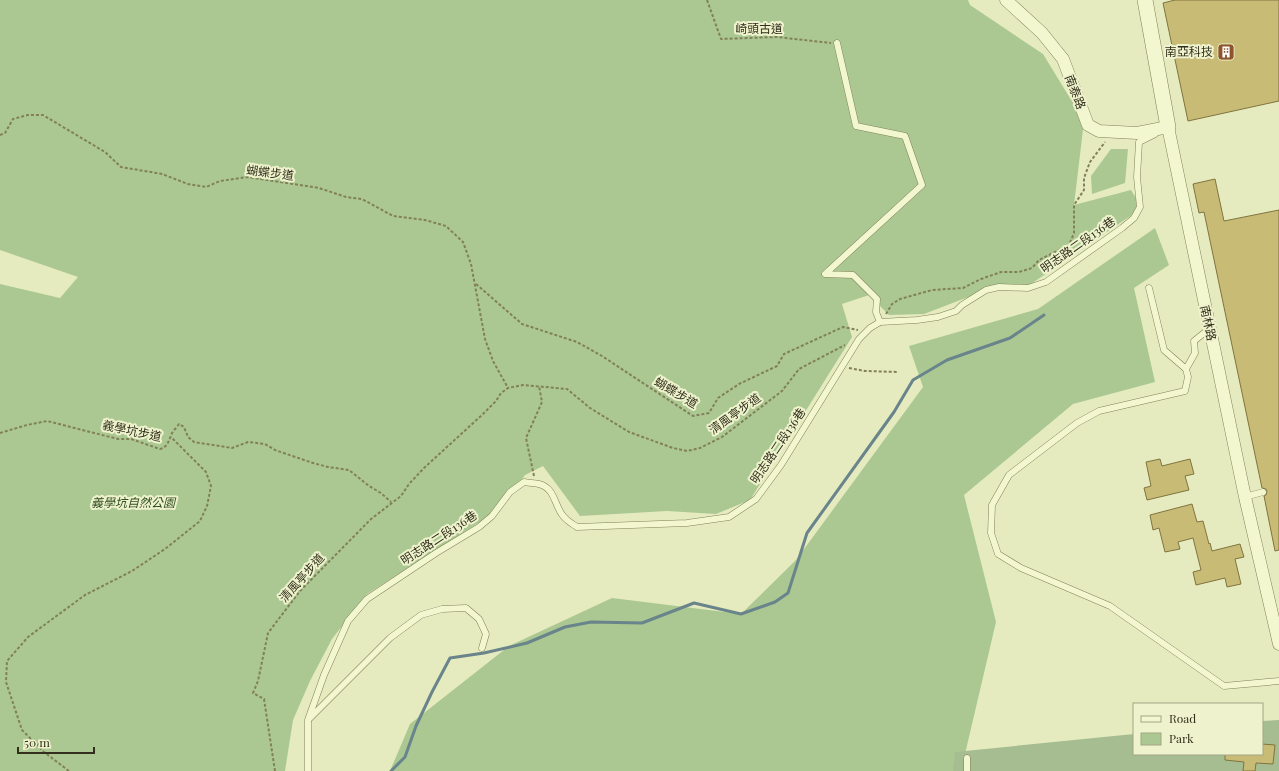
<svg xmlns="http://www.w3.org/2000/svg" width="1279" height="771" viewBox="0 0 1279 771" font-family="'Playfair Display','Noto Sans TC',serif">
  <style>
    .green { fill: #abc893 }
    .cemetery { fill: #a6bd92 }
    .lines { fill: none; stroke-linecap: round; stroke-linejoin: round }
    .stream { stroke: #69848a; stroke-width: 3 }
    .building { fill: #c8bb75; stroke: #80743f }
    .service-casing { stroke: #828058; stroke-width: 7 }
    .minor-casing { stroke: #828058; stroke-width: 13 }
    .tertiary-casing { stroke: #828058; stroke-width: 16 }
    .path { stroke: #828058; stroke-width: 2; stroke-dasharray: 3 2; stroke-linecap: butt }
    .service { stroke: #f2f7d0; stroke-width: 6 }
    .minor { stroke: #f2f7d0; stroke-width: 12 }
    .tertiary { stroke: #f2f7d0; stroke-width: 15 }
    .labels { text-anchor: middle; stroke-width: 4; stroke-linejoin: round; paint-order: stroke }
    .street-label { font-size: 12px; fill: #32301c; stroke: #eef3cd }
    .poi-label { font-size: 12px; fill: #32301c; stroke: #eef3cd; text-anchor: end }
    .park-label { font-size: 12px; font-style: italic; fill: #314e23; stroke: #eef3cd }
  </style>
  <rect width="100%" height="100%" fill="#e5ebbe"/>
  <g class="green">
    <path d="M0 0H968L970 5 1043 54 1084 121 1074 205 1131 190 1142 208 1028 286 989 289 924 314 889 315 869 295 842 304 852 337 750 500 716 514 667 511 580 516 543 466 525 475 500 509 367 594 332 639 310 681 293 720 285 771H0V284L60 298 78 277 0 250Z"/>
    <path d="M1111 149H1128L1125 183 1092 194 1091 176Z"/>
    <path d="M1155 228 1169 265 1134 288 1155 382 1073 404 964 495 996 622 961 771H390L410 724 509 646 612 598 741 614 796 560 923 387 909 346 1038 309Z"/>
  </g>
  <path class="cemetery" d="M1279 720V771H953L955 752 1134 734V754H1262V721Z"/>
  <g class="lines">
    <path class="stream" d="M391 771 405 757 416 726 432 692 450 658 484 653 527 643 565 627 591 622 642 623 694 603 741 614 775 602 788 593 807 533 894 412 913 380 947 360 1010 338 1044 315"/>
  </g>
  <g class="building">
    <path d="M1175 0H1279V101L1188 121 1163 3Z"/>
    <path d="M1215 179 1224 221 1279 210V550L1275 551 1264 496 1266 495 1267 491 1266 489 1262 488 1204 212 1199 213 1193 184Z"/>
    <path d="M1160 459 1162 466 1190 459 1194 474 1185 476 1189 490 1147 500 1144 488 1151 486 1146 462Z"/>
    <path d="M1192 504 1197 522 1203 521 1209 544 1210 543 1212 551 1240 544 1244 557 1235 559 1241 584 1227 587 1225 578 1196 585 1193 572 1201 570 1193 538 1178 542 1180 549 1165 552 1159 528 1153 530 1150 515Z"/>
    <path d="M1262 744 1275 745 1273 764 1256 763 1255 771H1243L1244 762 1225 760V754H1262Z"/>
  </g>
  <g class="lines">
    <g class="service-casing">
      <g id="service">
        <path d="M837 43 856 126 905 136 922 185 825 274 853 275 877 299 876 312 880 322"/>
        <path d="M1149 288 1164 350 1186 369"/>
        <path d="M1209 329 1194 341 1195 353 1186 369 1188 377 1185 391 1099 411 1077 423 1009 475 992 505 991 533 998 554 1021 568 1110 606 1224 686 1279 681"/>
        <path d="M1245 497 1263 492"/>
        <path d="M309 719 390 638 421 615 442 609 466 608 479 619 486 634 482 648"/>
        <path d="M308 771V720L324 675 348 621 367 599 436 553 479 527 492 516 510 492 524 482C529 483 535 483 539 484 554 488 554 502 561 513 565 520 571 523 577 527L687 523 729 517 756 499 781 465 859 339 870 328 880 322 917 320 938 317 956 311 962 305 986 290 999 287 1028 288 1046 282 1122 228 1134 218 1140 207 1137 177 1139 142 1155 134"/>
        <path d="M967 771V758"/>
      </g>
    </g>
    <g class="minor-casing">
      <path id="minor" d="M1006 0 1042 33 1063 59 1088 125 1099 131 1137 133 1168 127 1245 497 1279 644"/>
    </g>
    <g class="tertiary-casing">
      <path id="tertiary" d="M1145 0 1168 127"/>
    </g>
    <g class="path">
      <path d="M707 0 721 39 777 37 831 43"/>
      <path d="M0 135 5 133 13 119 28 115H43L105 152 121 167 162 174 188 184 206 187 220 181 247 177 319 188 346 197 362 199 393 216 425 220 446 226 463 242 471 264 485 339 493 361 508 388"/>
      <path d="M476 284 522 324 577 342 602 356 693 416 709 413 718 398 739 384 777 366 784 354 843 327 858 330"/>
      <path d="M886 314 892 304 900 299 932 290 963 288 981 279 1001 272H1019L1032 268 1039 260 1069 245 1074 233V205L1084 190V178L1090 162 1105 142"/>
      <path d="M849 368 865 371 898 372"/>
      <path d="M0 433 27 425 47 421 118 439H131L160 449C168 447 169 440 172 433 174 430 177 427 179 424L184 427 188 437 194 442 232 448 248 442 265 444 275 450 313 463 328 467 349 470 369 486 381 493 391 502"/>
      <path d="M534 476 526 438 542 402 539 386"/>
      <path d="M69 771 44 752 22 730 6 682 7 661 28 637 85 595 132 571 165 549 200 521 207 506 211 486 206 472 171 437"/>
      <path d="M275 771 264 699 253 693 258 681 268 633 300 591 371 519 401 496 409 484 424 468 483 414 496 401 501 393 508 388 523 385 567 389 590 408 629 432 673 448 687 451 700 448 722 437 782 391 799 369 845 345"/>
    </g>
    <use href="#service" class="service"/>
    <use href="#minor" class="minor"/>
    <use href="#tertiary" class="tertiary"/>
  </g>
  <defs>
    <g id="building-square" transform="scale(0.9)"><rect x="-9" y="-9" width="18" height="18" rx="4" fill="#8e542b" stroke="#eef3cd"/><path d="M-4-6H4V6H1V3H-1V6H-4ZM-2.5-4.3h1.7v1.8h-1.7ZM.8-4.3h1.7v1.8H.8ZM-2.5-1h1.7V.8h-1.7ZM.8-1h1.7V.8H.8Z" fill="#fff"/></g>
  </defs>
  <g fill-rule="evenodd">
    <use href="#building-square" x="1226" y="52"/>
  </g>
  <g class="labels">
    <g class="street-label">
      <text x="759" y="33">崎頭古道</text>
      <text transform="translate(1075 92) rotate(69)" y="4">南泰路</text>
      <text transform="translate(270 173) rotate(7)" y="4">蝴蝶步道</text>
      <text transform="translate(1078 245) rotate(-35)" y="4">明志路二段136巷</text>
      <text transform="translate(1208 323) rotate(78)" y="4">南林路</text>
      <text transform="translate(676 393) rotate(31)" y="4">蝴蝶步道</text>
      <text transform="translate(735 414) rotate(-36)" y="4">清風亭步道</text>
      <text transform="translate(132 431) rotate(12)" y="4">義學坑步道</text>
      <text transform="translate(778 446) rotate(-56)" y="4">明志路二段136巷</text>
      <text transform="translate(439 538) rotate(-33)" y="4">明志路二段136巷</text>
      <text transform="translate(302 578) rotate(-48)" y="4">清風亭步道</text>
    </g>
    <g class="poi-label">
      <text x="1213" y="56">南亞科技</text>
    </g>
    <g class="park-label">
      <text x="133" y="507">義學坑自然公園</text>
    </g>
  </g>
  <rect x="1133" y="703" width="130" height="52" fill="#eef3cd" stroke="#a3a586"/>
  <rect x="1141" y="716" width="20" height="6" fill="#f2f7d0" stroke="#a3a586"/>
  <text x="1169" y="723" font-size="12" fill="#32301c">Road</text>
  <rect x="1141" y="733" width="20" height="12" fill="#abc893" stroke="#a3a586"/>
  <text x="1169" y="743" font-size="12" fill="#32301c">Park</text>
  <path d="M18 747v6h76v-6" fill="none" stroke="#32301c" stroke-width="2"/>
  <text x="24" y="747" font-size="12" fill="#32301c" stroke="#eef3cd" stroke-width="3" paint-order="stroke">50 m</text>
</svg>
